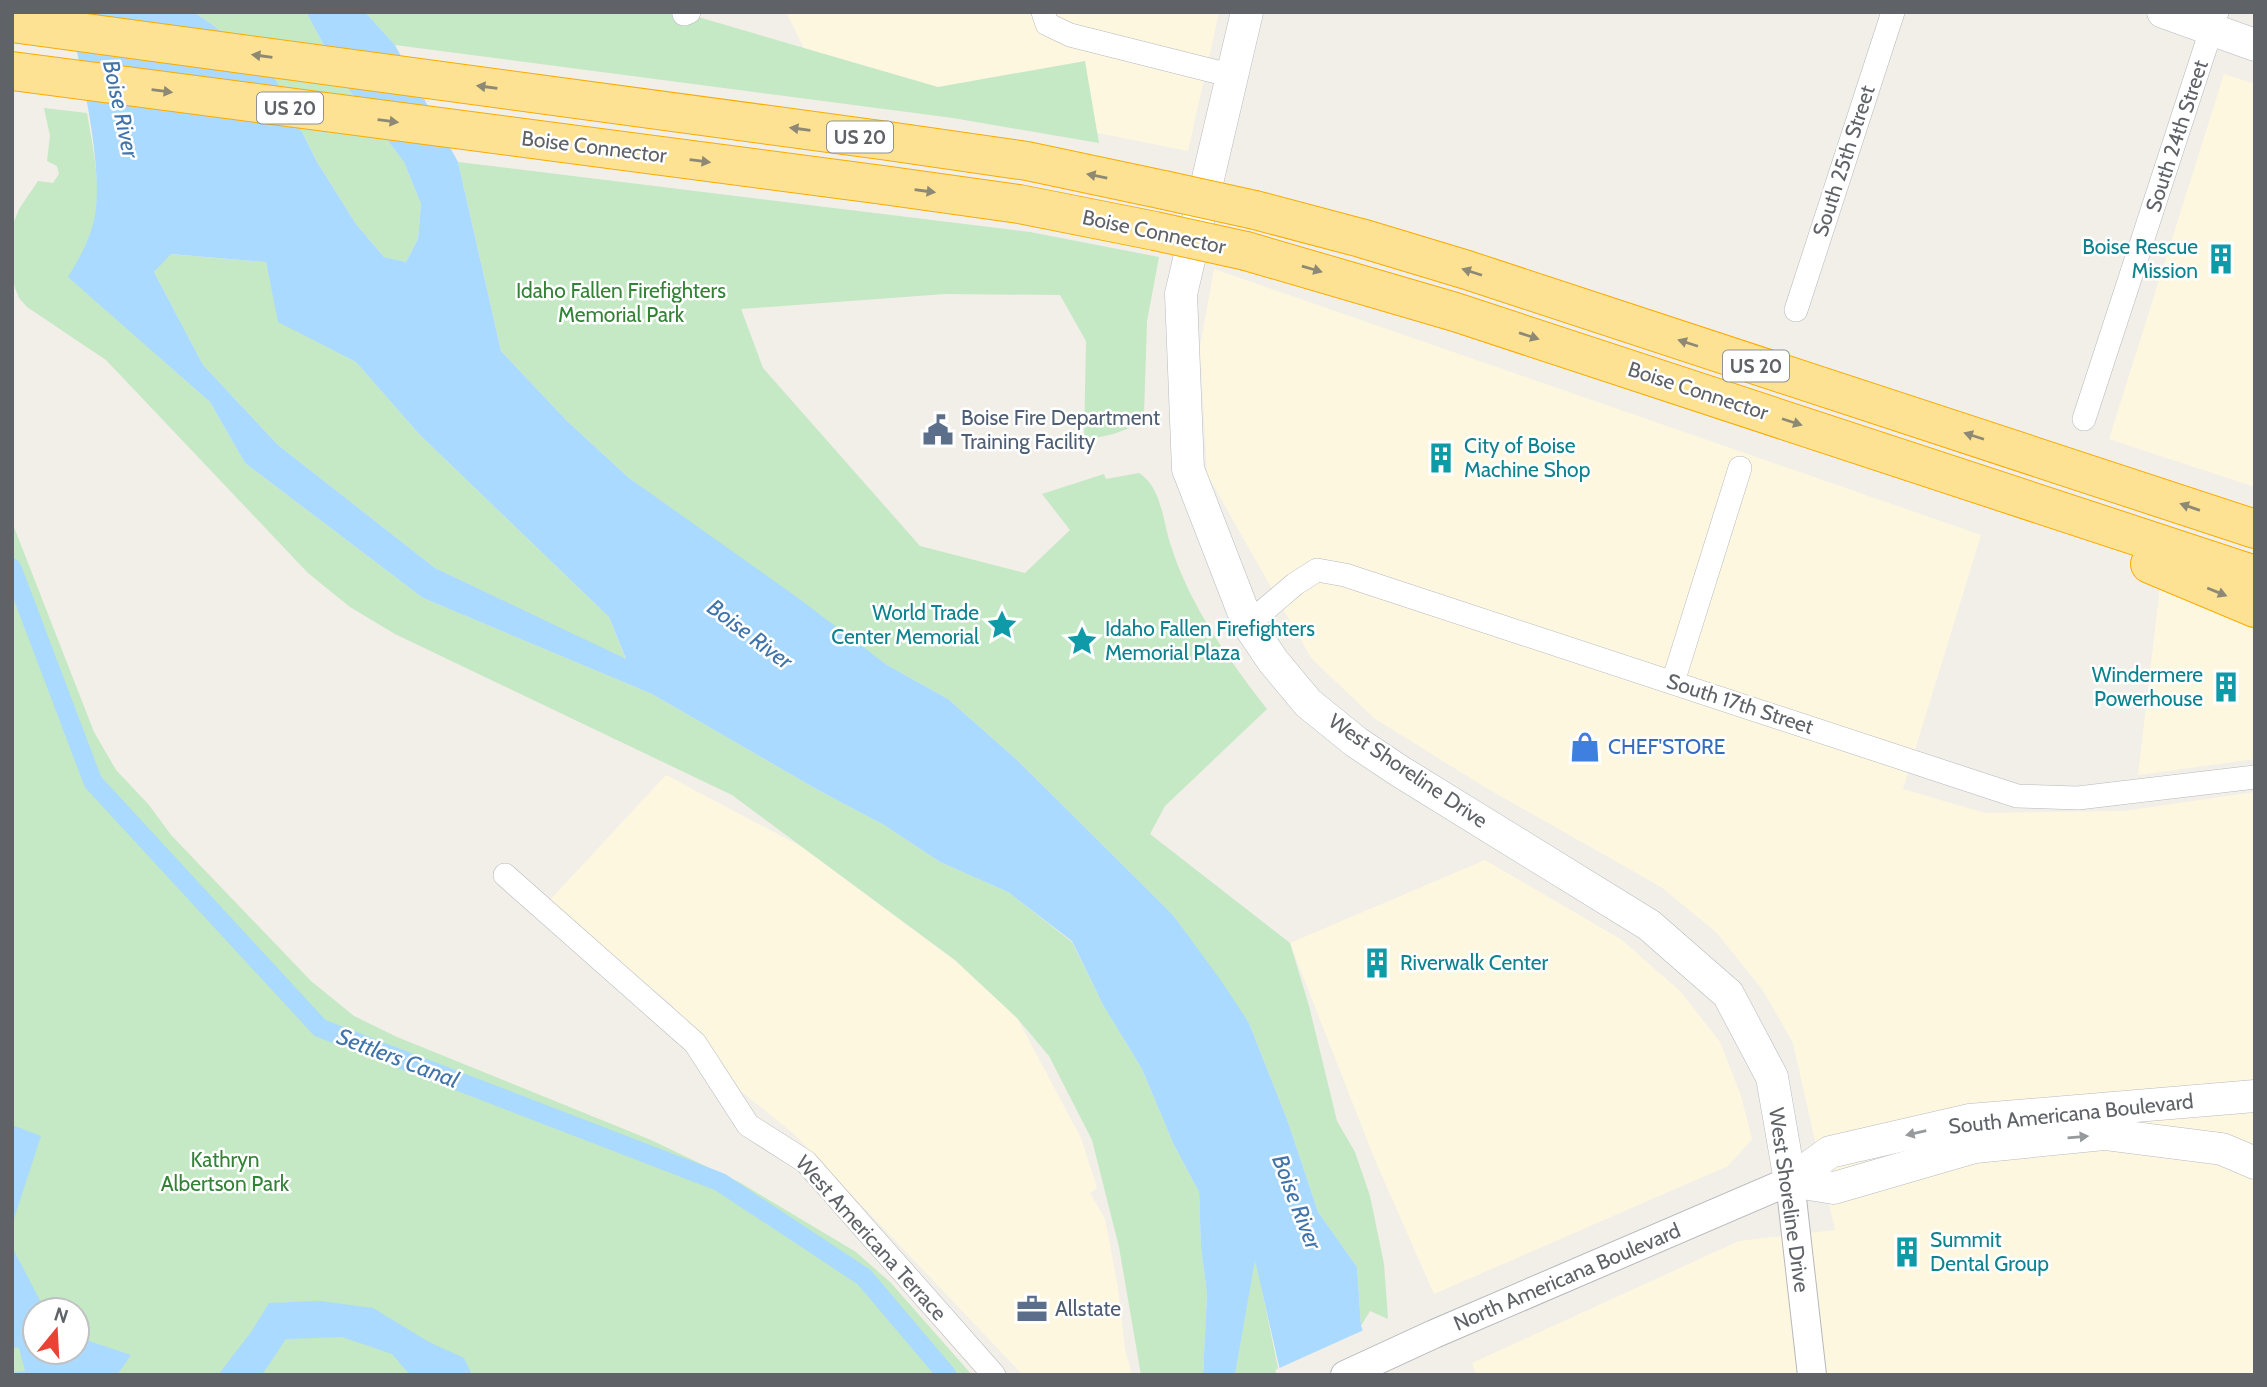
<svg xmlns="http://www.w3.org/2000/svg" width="2267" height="1387" viewBox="0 0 2267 1387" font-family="Cabin,sans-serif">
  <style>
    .commercial { fill: #fef7e0 }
    .green { fill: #c5e8c5; fill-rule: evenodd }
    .water { fill: #aadaff; fill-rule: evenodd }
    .pier { fill: #f1efe8 }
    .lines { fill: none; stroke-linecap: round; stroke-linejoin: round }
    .canal { stroke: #aadaff; stroke-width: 19 }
    .minor-casing { stroke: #b5b8bc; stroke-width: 24 }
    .tertiary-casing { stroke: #b5b8bc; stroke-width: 30 }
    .secondary-casing { stroke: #b6babf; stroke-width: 33 }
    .motorway-casing { stroke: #f9ab00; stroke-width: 40 }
    .minor { stroke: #fff; stroke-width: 23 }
    .tertiary { stroke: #fff; stroke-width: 28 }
    .secondary { stroke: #fff; stroke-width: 32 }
    .motorway { stroke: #fde293; stroke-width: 38 }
    .motorway-bridge-casing { stroke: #f9ab00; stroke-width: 40; stroke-linecap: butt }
    .motorway-bridge { stroke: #fde293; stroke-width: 38 }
    .oneway { fill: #8e8975 }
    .oneway2 { fill: #979a9d }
    .labels { text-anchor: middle; stroke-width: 5; stroke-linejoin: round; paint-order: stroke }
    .shield { fill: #fff; stroke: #8f9295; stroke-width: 2 }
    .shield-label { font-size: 19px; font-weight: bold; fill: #5f6368 }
    .street-label { font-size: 21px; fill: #5f6368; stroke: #fff }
    .culture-label { font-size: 21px; fill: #0d838f; stroke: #fff; text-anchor: start }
    .park-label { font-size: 21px; fill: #348238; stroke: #fff }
    .service-label { font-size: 21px; fill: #4e5e75; stroke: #fff; text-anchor: start }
    .shop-label { font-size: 21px; fill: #366cbe; stroke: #fff; text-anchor: start }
    .water-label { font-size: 23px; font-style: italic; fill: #4174aa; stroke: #fff }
  </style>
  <rect width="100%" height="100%" fill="#f1efe8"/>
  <g class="commercial">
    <path d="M786 12H1219L1188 151 818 77Z"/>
    <path d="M2224 74 2255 84V487L2109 439Z"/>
    <path d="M1214 269 1981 535 1903 789 1985 813 2124 811 2255 792V1375H1476L1472 1363 1739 1241 1835 1230 1793 1043 1762 989 1716 932 1661 887 1483 786 1374 718 1311 658 1207 474 1200 347Z"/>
    <path d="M2160 587 2255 622V759L2138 775Z"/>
    <path d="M666 775 800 846 954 960 1017 1018 1081 1138 1097 1188 1090 1193 1105 1219 1118 1288 1125 1349 1132 1375H1023L795 1135 741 1091 718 1056 670 1003 602 948 550 900Z"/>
    <path d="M1485 860 1622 940 1680 991 1720 1042 1741 1096 1752 1139 1728 1166 1434 1294 1375 1160 1290 943Z"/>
  </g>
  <g class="green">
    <path d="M194 12H306L346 86 404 162 421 204 418 239 406 262 384 257 356 224 317 162 268 64Z"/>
    <path d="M365 12H681L938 87 1085 61 1099 143 953 118 395 45Z"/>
    <path d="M44 108 87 113C93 148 102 187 94 222 90 242 78 261 69 277L210 402 245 463 423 598 652 694 818 790 884 825 940 862 1008 892 1072 942 1103 1005 1142 1069 1173 1143 1199 1192 1201 1248 1207 1294 1203 1375H1141L1119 1247 1092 1140 1049 1056 1017 1018 955 960 732 795 395 634 350 607 308 573 106 360 27 307 19 298 15 288 12 274V227L19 209 38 181 53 183 59 174 57 166 47 161 50 136Z"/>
    <path d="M458 162 1030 232 1159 257 1147 321 1144 414C1132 434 1104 435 1084 441L1086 341 1060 295 945 294 741 309 763 368 920 546 1025 573 1070 530 1042 494 1104 474 1106 479 1139 473C1162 487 1163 523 1171 546 1190 606 1229 660 1267 709L1165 806 1150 834 1290 943 1309 1006 1337 1121 1355 1152 1370 1196 1384 1264 1388 1319 1370 1311 1361 1326 1357 1267 1318 1212 1288 1122 1249 1023 1173 915 1016 759 948 699 887 665 629 478 567 421 501 351Z"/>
    <path d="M170 254 266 262 279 322 356 362 419 434 609 617 626 660 435 568 278 445 203 365 154 272Z"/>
    <path d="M12 522 94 732 116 770 149 805 171 835 311 981 354 1016 397 1037 651 1140 739 1182 856 1252 891 1283 972 1375H12ZM35 1310H77V1352H35Z"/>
    <path d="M1255 1257 1278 1368 1281 1375H1235Z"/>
  </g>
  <g class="water">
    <path d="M69 12H194L268 64 317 162 356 224 384 257 406 262 418 239 421 204 404 162 346 86 306 12H365L395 45 458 162 501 351 567 421 629 478 794 595 887 665 948 699 1016 759 1173 915 1222 982 1249 1023 1288 1122 1318 1212 1357 1267 1361 1326 1380 1375H1281L1255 1260 1235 1375H1203L1207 1294 1201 1248 1199 1192 1173 1143 1142 1069 1103 1005 1072 941 1008 892 940 862 884 825 818 790 652 694 423 598 245 463 210 402 68 277C78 261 88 243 93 224 107 174 79 66 69 12ZM171 254 266 262 278 322 356 362 419 434 609 617 626 659 435 568 278 445 203 365 154 272Z"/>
    <path d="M12 1125 41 1136 12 1225Z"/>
    <path d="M12 1247 45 1310H35V1352H77V1337L131 1355 117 1375H12V1372L25 1371 19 1348 12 1347Z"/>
    <path d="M320 1301 373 1308 429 1342 464 1358 472 1375H410L392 1354 342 1337 286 1339 262 1375H218L251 1332 269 1303Z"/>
  </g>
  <path class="pier" d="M1366 1329 1383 1375H1277L1275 1370Z"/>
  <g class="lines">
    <path class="canal" d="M12 568 93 782 320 1028 720 1182 864 1277 947 1375"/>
    <g class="minor-casing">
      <g id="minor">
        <path d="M1043 12 1047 24 1070 35 1233 76"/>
        <path d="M684 14 689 12"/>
        <path d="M1796 310 1893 12"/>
        <path d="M2084 419 2217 12"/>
        <path d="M1248 624 1295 584 1317 570 1345 575 2017 796 2078 798 2255 777"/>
        <path d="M1673 682 1740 468"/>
        <path d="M505 875 695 1043 748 1125 806 1162 994 1375"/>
      </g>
    </g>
    <g class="tertiary-casing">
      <path id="tertiary" d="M1345 1375 1434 1334 1790 1181 1812 1375"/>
    </g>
    <g class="secondary-casing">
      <g id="secondary">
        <path d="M1247 12 1181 294 1188 469 1248 624 1273 661 1308 703 1356 742 1401 772 1649 925 1728 994 1772 1077 1790 1181"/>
        <path d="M2163 12 2255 45"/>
        <path d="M1790 1181 1830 1152 1969 1120 2255 1096"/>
        <path d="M1790 1181 1834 1188 1975 1147 2104 1134 2222 1149 2255 1163"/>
      </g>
    </g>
    <g class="motorway-casing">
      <g id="motorway">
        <path d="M12 23 888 141 1027 161 1164 190"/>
        <path d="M12 71 883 185 1019 204 1155 231"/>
        <path d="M1255 210 1361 238 1467 270 2255 529"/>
        <path d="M1246 251 1455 312 2255 575"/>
        <path d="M2150 564 2255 608"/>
      </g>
    </g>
    <use href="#minor" class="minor"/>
    <use href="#tertiary" class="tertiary"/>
    <use href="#secondary" class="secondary"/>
    <use href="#motorway" class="motorway"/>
    <g class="motorway-bridge-casing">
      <g id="motorway-bridge">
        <path d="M1164 190 1255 210"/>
        <path d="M1155 231 1246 251"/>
      </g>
    </g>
    <use href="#motorway-bridge" class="motorway-bridge"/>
  </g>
  <defs><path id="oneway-solid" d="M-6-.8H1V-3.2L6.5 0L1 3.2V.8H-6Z" transform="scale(1.75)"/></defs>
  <g class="oneway">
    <use href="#oneway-solid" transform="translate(262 56) rotate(-172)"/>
    <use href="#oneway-solid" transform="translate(487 87) rotate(-172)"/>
    <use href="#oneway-solid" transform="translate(162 91) rotate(7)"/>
    <use href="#oneway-solid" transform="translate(388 121) rotate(7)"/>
    <use href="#oneway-solid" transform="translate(800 129) rotate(-172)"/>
    <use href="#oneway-solid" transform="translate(700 161) rotate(7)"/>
    <use href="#oneway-solid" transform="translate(1097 176) rotate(-168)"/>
    <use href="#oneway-solid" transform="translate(925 191) rotate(8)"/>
    <use href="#oneway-solid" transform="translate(1312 269) rotate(16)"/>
    <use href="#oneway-solid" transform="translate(1472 272) rotate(-162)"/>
    <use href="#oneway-solid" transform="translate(1529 336) rotate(18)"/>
    <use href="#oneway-solid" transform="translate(1688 343) rotate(-162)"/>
    <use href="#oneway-solid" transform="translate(1792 422) rotate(18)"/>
    <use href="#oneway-solid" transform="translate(1974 436) rotate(-162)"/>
    <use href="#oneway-solid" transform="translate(2190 507) rotate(-161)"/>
    <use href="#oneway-solid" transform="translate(2217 592) rotate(22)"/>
  </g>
  <g class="oneway2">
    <use href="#oneway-solid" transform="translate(1916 1133) rotate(167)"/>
    <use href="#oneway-solid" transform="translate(2078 1137) rotate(-5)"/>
  </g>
  <defs>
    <g id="building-bare" transform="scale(2.415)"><path d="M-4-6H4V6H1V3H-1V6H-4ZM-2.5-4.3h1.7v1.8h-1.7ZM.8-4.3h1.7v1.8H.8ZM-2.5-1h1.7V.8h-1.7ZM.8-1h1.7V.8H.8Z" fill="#0f9aa8" stroke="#fff" stroke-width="2.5" paint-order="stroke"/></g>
    <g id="civic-bare" transform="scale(2.415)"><path d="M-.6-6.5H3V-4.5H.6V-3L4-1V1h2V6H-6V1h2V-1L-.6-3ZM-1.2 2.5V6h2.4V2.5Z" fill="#5c6f8a" stroke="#fff" stroke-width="2.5" paint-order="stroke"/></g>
    <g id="sight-bare" transform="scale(2.415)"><path d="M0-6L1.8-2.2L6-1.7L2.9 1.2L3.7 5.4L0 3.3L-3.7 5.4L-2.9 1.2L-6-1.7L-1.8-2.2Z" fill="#0f9aa8" stroke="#fff" stroke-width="2.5" paint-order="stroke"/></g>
    <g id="shop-bare" transform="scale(2.415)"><path d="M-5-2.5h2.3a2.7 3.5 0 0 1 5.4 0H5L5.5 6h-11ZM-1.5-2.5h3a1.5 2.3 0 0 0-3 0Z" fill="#3f7fe0" stroke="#fff" stroke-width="2.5" paint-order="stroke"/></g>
    <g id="office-bare" transform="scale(2.415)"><path d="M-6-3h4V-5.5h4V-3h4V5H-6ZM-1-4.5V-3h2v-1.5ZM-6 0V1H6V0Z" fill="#5c6f8a" stroke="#fff" stroke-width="2.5" paint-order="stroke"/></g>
  </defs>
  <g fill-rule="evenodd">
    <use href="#building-bare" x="2221" y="259"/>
    <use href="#civic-bare" x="938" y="430"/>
    <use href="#building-bare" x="1441" y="458"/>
    <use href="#sight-bare" x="1002" y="625"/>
    <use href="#sight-bare" x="1082" y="641"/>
    <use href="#building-bare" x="2226" y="687"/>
    <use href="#shop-bare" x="1585" y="747"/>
    <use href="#building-bare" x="1377" y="963"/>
    <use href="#building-bare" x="1907" y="1252"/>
    <use href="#office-bare" x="1032" y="1309"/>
  </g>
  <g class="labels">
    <g class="shield">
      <rect x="257" y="92.5" width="66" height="31" rx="5"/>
      <rect x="827" y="121.5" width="66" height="31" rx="5"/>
      <rect x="1723" y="350.5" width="66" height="31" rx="5"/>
    </g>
    <g class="shield-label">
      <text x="290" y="115">US 20</text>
      <text x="860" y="144">US 20</text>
      <text x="1756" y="373">US 20</text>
    </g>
    <g class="street-label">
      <text transform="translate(2177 136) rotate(-72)" y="7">South 24th Street</text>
      <text transform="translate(594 147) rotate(7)" y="7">Boise Connector</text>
      <text transform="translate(1844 161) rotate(-72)" y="7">South 25th Street</text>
      <text transform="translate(1154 232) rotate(12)" y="7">Boise Connector</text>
      <text transform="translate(1698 391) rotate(18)" y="7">Boise Connector</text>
      <text transform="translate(1740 704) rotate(18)" y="7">South 17th Street</text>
      <text transform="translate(1408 771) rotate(34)" y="7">West Shoreline Drive</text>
      <text transform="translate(2071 1114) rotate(-6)" y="7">South Americana Boulevard</text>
      <text transform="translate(1789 1200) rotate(82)" y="7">West Shoreline Drive</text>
      <text transform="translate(871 1238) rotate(48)" y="7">West Americana Terrace</text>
      <text transform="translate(1567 1277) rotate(-23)" y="7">North Americana Boulevard</text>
    </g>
    <g class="culture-label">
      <text x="2198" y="254" text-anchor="end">Boise Rescue<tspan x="2198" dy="24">Mission</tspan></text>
      <text x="1464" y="453">City of Boise<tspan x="1464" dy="24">Machine Shop</tspan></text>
      <text x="979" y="620" text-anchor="end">World Trade<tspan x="979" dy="24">Center Memorial</tspan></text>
      <text x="1105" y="636">Idaho Fallen Firefighters<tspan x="1105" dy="24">Memorial Plaza</tspan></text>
      <text x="2203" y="682" text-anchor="end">Windermere<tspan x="2203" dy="24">Powerhouse</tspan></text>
      <text x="1400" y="970">Riverwalk Center</text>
      <text x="1930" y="1247">Summit<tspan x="1930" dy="24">Dental Group</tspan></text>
    </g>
    <g class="park-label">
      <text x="621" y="298">Idaho Fallen Firefighters<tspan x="621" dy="24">Memorial Park</tspan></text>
      <text x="225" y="1167">Kathryn<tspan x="225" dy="24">Albertson Park</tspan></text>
    </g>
    <g class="service-label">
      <text x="961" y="425">Boise Fire Department<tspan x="961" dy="24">Training Facility</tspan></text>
      <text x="1055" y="1316">Allstate</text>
    </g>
    <g class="shop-label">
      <text x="1608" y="754">CHEF'STORE</text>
    </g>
    <g class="water-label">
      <text transform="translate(121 109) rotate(78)" y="8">Boise River</text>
      <text transform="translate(750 634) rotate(37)" y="8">Boise River</text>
      <text transform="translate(398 1058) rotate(21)" y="8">Settlers Canal</text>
      <text transform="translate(1297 1202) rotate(69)" y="8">Boise River</text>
    </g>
  </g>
  <rect width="2267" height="1387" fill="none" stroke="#5f6368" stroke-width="28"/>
  <g transform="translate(56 1331) rotate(18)"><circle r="33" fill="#ffffff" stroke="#bfc1c3" stroke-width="2"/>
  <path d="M0-5L12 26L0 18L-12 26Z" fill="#ea4335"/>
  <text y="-10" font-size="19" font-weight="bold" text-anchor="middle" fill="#5f6368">N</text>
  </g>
</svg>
